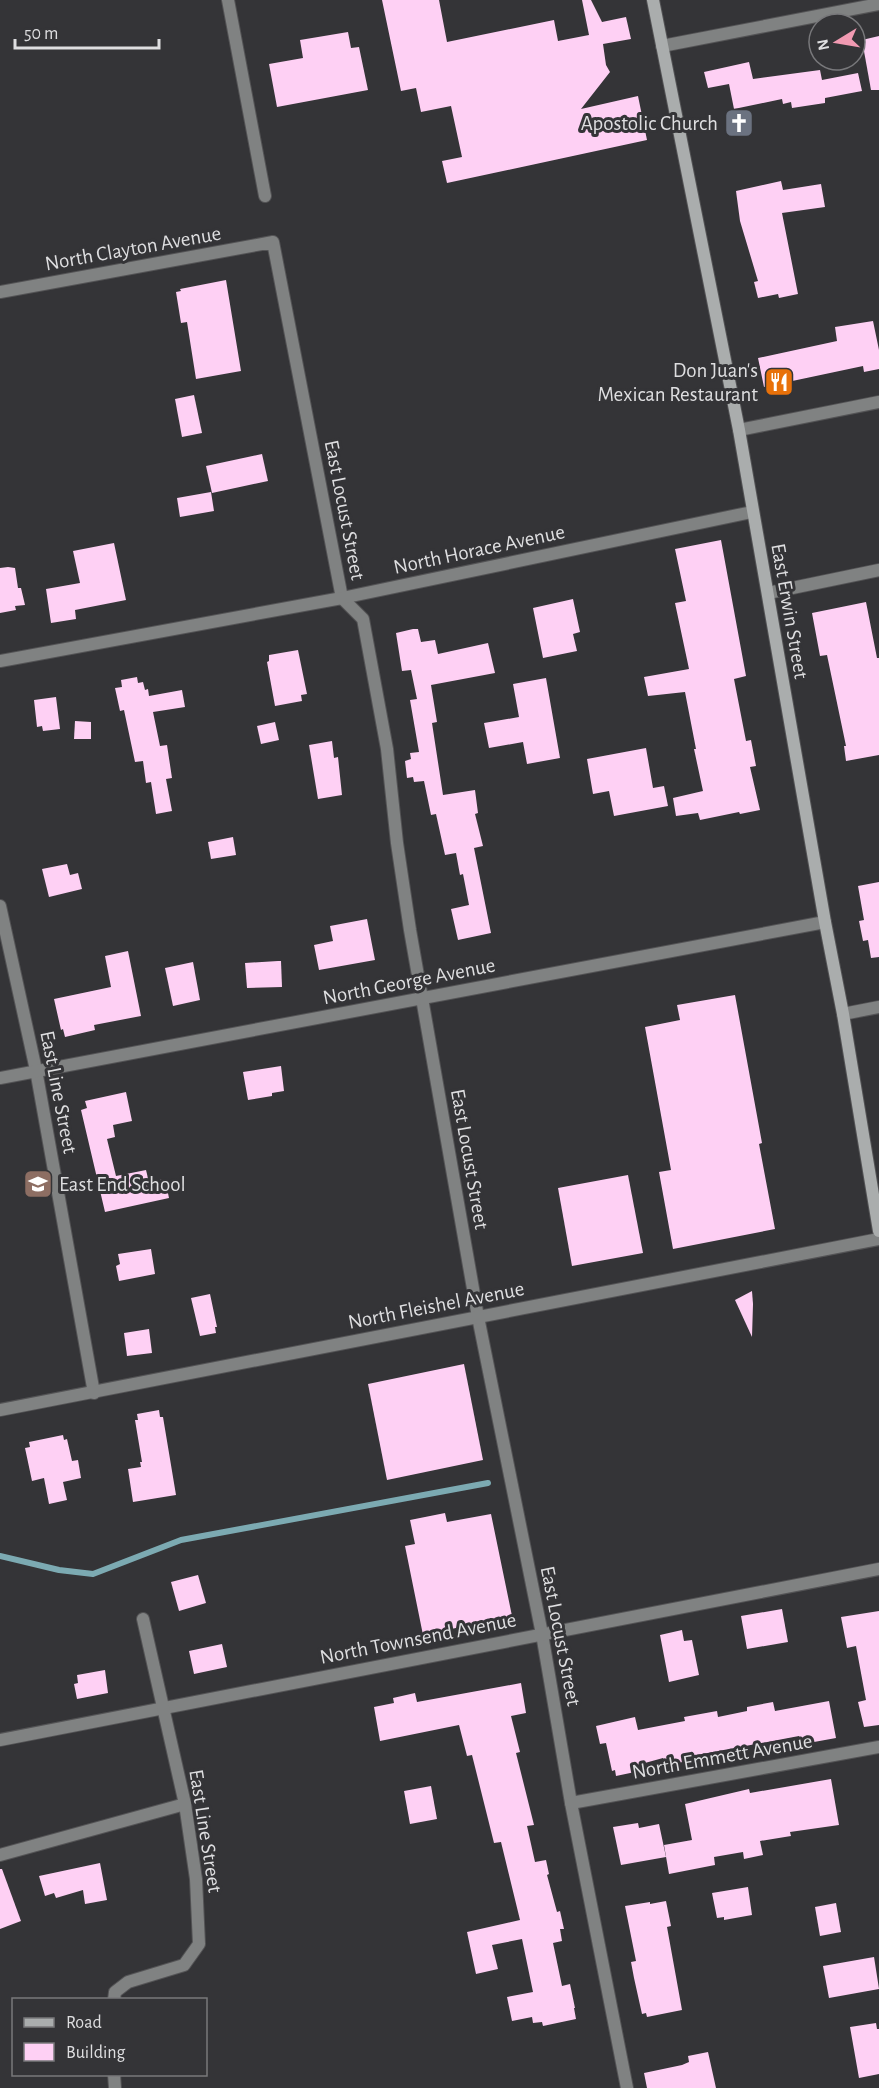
<svg xmlns="http://www.w3.org/2000/svg" width="879" height="2088" viewBox="0 0 879 2088" font-family="'Alegreya Sans',sans-serif">
  <style>
    .lines { fill: none; stroke-linecap: round; stroke-linejoin: round }
    .stream { stroke: #7caab2; stroke-width: 6 }
    .building { fill: #fed0f4 }
    .minor-casing { stroke: #535355; stroke-width: 14 }
    .tertiary-casing { stroke: #535355; stroke-width: 14 }
    .secondary-casing { stroke: #535355; stroke-width: 14 }
    .minor { stroke: #808282; stroke-width: 12 }
    .tertiary { stroke: #808282; stroke-width: 12 }
    .secondary { stroke: #aaadad; stroke-width: 12 }
    .labels { text-anchor: middle; stroke-width: 6; stroke-linejoin: round; paint-order: stroke }
    .poi-label { font-size: 21px; fill: #dedee0; stroke: #343437; text-anchor: end }
    .street-label { font-size: 21px; fill: #dedee0; stroke: #343437 }
  </style>
  <rect width="100%" height="100%" fill="#343437"/>
  <g class="lines">
    <path class="stream" d="M0 1556 59 1570 93 1574 181 1540 488 1483"/>
  </g>
  <g class="building">
    <path d="M382 0H439L447 42 554 20 558 41 589 35 582 0H591L602 22 626 17 631 39 603 44 606 65 610 72 581 109 638 96 647 140 447 183 442 161 462 157 451 106 421 112 416 88 401 91Z"/>
    <path d="M348 32 351 48 359 47 368 90 277 107 269 64 303 58 300 40Z"/>
    <path d="M879 36V90H871L862 40Z"/>
    <path d="M749 62 753 79 820 70 822 80 858 73 862 91 825 98V103L792 108 791 102 783 104 782 99 734 109 729 84 708 88 704 72Z"/>
    <path d="M781 181 783 190 821 184 825 207 782 213 798 294 779 298 778 294 758 298 754 282 758 281 740 221 736 191Z"/>
    <path d="M226 280 241 371 196 379 187 322 181 323 176 292 181 291 180 289Z"/>
    <path d="M873 321 879 350V369L864 372 863 366 764 387 758 358 837 341 835 327Z"/>
    <path d="M194 395 202 433 182 437 175 399Z"/>
    <path d="M262 454 268 481 212 493 206 466Z"/>
    <path d="M211 492 214 511 180 517 177 498Z"/>
    <path d="M721 540 746 676 734 679 746 741 751 740 756 766 750 767 760 810 740 814 739 812 700 820 698 813 676 816 673 798 703 791 694 749H696L685 692 648 696 644 677 689 669 675 603 686 601 675 549Z"/>
    <path d="M114 543 126 600 75 610 76 619 51 623 46 589 80 583 73 551Z"/>
    <path d="M8 567 15 568 18 588H21L25 605 15 606 16 610 0 613V568Z"/>
    <path d="M573 599 580 632 573 634 577 651 543 658 533 608Z"/>
    <path d="M866 602 877 658H879V755L846 761 844 746H846L827 655 820 656 812 613Z"/>
    <path d="M413 629H418L421 642 435 640 438 654 488 643 495 673 431 685 437 722 432 723 443 795 475 790 478 813 475 814 483 846 474 848 491 933 458 940 451 909 469 905 463 874 460 875 456 853 445 855 436 814 431 815 424 781 414 782 413 777 407 778 405 761 411 759 410 753 419 752 410 700 417 699 411 670 402 671 396 633Z"/>
    <path d="M298 650 307 694 301 695 302 701 275 706 267 662 269 661V655Z"/>
    <path d="M137 677 138 683 143 682 145 690 148 689 149 696 182 690 185 707 153 712 160 746 167 745 172 778 166 779 172 811 156 814 151 782 146 783 143 761 135 762 124 710 120 711 115 688 122 687 121 680Z"/>
    <path d="M546 678 560 758 527 764 523 742 489 748 484 723 519 717 513 684Z"/>
    <path d="M56 697 60 729 43 731 42 726 37 727 34 700Z"/>
    <path d="M75 721 91 722V739H74Z"/>
    <path d="M275 722 279 740 261 744 257 726Z"/>
    <path d="M332 741 334 758 338 757 342 795 318 799 309 745Z"/>
    <path d="M646 748 653 788 664 786 668 806 614 816 609 791 593 794 587 759Z"/>
    <path d="M233 837 236 855 211 859 208 842Z"/>
    <path d="M67 864 70 875 78 873 82 889 49 897 42 869Z"/>
    <path d="M879 882V957L871 958 868 940 863 941 859 921 864 920 858 886Z"/>
    <path d="M367 919 375 960 319 970 314 945 333 941 330 926Z"/>
    <path d="M128 951 141 1016 94 1025 95 1030 65 1037 63 1029 61 1030 54 999 111 987 105 956Z"/>
    <path d="M278 961H281L282 987 247 988 245 963Z"/>
    <path d="M193 962 200 1000 173 1006 165 968Z"/>
    <path d="M735 995 762 1143 759 1144 775 1229 673 1249 659 1172 671 1170 645 1027 680 1020 677 1005Z"/>
    <path d="M281 1066 284 1091 272 1093V1096L248 1100 243 1072Z"/>
    <path d="M126 1092 132 1121 113 1125 115 1137 107 1139 116 1176 146 1170 149 1182 165 1179 169 1198 105 1212 81 1110 87 1108 85 1101Z"/>
    <path d="M628 1175 643 1253 572 1266 558 1188Z"/>
    <path d="M151 1249 155 1274 119 1281 116 1266 120 1264 118 1254Z"/>
    <path d="M752 1291 753 1304 752 1337 735 1300Z"/>
    <path d="M210 1294 217 1327H215L216 1333 200 1336 191 1298Z"/>
    <path d="M149 1329 152 1353 127 1356 124 1333Z"/>
    <path d="M464 1364 483 1460 387 1480 368 1384Z"/>
    <path d="M159 1410 160 1417H163L176 1495 133 1502 128 1469 141 1467 140 1462H142L135 1420H138L137 1414Z"/>
    <path d="M63 1435 64 1440 67 1439 72 1461 78 1460 81 1478 63 1482 67 1500 49 1504 44 1478 32 1481 25 1448 30 1447 29 1442Z"/>
    <path d="M445 1513 447 1522 491 1514 512 1616 423 1635 405 1546 415 1544 410 1520Z"/>
    <path d="M198 1575 206 1603 179 1611 171 1582Z"/>
    <path d="M782 1609 788 1642 747 1649 741 1616Z"/>
    <path d="M879 1611V1725L864 1727 858 1702 866 1700 856 1646 847 1648 841 1617Z"/>
    <path d="M682 1630 684 1641 692 1640 699 1675 669 1682 660 1635Z"/>
    <path d="M222 1644 227 1667 194 1674 189 1651Z"/>
    <path d="M105 1670 108 1693 77 1699 74 1684 78 1683 77 1675Z"/>
    <path d="M521 1683 526 1713 511 1716 520 1752 516 1753 534 1825 527 1826 535 1862 546 1860 549 1874 547 1875 557 1912 560 1911 564 1929H560L562 1941 553 1943 562 1986 570 1984 575 2008H574L576 2019 543 2026 542 2022 533 2023 532 2017 512 2021 507 1997 533 1992 522 1939 492 1945 498 1969 476 1974 467 1932 520 1920 501 1842 494 1843 472 1755 467 1756 459 1725 380 1741 374 1707 394 1703 393 1698 415 1693 417 1702Z"/>
    <path d="M829 1701 836 1738 814 1742 813 1739 800 1741 799 1736 686 1757 687 1761 669 1765 668 1759 664 1760 663 1758 634 1766 635 1772 616 1776 615 1770 612 1771 606 1743 600 1744 596 1726 635 1717 638 1730 685 1721 684 1717 717 1711 718 1717 747 1711V1707L773 1702 775 1711Z"/>
    <path d="M831 1779 839 1825 790 1832 791 1836 760 1841 763 1855 744 1859 743 1852 714 1857 715 1865 669 1874 664 1845 692 1840 685 1804 749 1789 750 1793Z"/>
    <path d="M431 1786 437 1819 410 1824 404 1791Z"/>
    <path d="M638 1823 639 1828 659 1824 666 1857 621 1865 613 1827Z"/>
    <path d="M100 1863 107 1900 85 1904 83 1890 56 1898 54 1893 45 1896 39 1876Z"/>
    <path d="M0 1869H2L21 1921 0 1929Z"/>
    <path d="M748 1887 752 1915 724 1920V1917L717 1918 712 1893Z"/>
    <path d="M666 1901 671 1926 667 1927 682 2010 647 2017 646 2013 642 2014 634 1978 631 1962 636 1961 625 1906 650 1902V1904Z"/>
    <path d="M836 1903 841 1932 820 1936 815 1907Z"/>
    <path d="M874 1957 879 1989 829 1998 823 1966Z"/>
    <path d="M876 2023 877 2029H879V2074L859 2078 850 2027Z"/>
    <path d="M708 2052 716 2088H647L644 2073 682 2065 689 2062 688 2056Z"/>
  </g>
  <g class="lines">
    <g class="minor-casing">
      <g id="minor">
        <path d="M228 0 265 196"/>
        <path d="M662 46 879 4"/>
        <path d="M0 292 273 242 342 598 363 619 387 749 397 843 410 930 478 1317 542 1634 571 1803 627 2088"/>
        <path d="M739 430 879 402"/>
        <path d="M0 661 342 598 752 512"/>
        <path d="M0 906 36 1070 94 1393"/>
        <path d="M843 1014 879 1007"/>
        <path d="M0 1078 825 922"/>
        <path d="M0 1410 879 1239"/>
        <path d="M0 1740 879 1569"/>
        <path d="M571 1803 879 1747"/>
        <path d="M0 1855 185 1804"/>
        <path d="M114 2000 115 1992 128 1982 184 1965 199 1944 196 1879 185 1804 143 1619"/>
        <path d="M114 2074 115 2088"/>
      </g>
    </g>
    <g class="tertiary-casing">
      <path id="tertiary" d="M768 593 879 570"/>
    </g>
    <g class="secondary-casing">
      <path id="secondary" d="M653 0 739 430 825 922 843 1014 879 1231"/>
    </g>
    <use href="#minor" class="minor"/>
    <use href="#tertiary" class="tertiary"/>
    <use href="#secondary" class="secondary"/>
  </g>
  <defs>
    <g id="church-square" transform="scale(1.5)"><rect x="-9" y="-9" width="18" height="18" rx="4" fill="#6b7280" stroke="#343437"/><path d="M-1.2-6h2.4v3.5h3.3v2.4h-3.3V6h-2.4V-.1h-3.3v-2.4h3.3Z" fill="#fff"/></g>
    <g id="restaurant-square" transform="scale(1.5)"><rect x="-9" y="-9" width="18" height="18" rx="4" fill="#e8710a" stroke="#343437"/><path d="M-5-6h1v4h1v-4h1v4h1v-4h1v5L-1.5 .5V6h-2V.5L-5-1ZM5-6V6H3V1.5H1.5Q1.5-4 5-6Z" fill="#fff"/></g>
    <g id="school-square" transform="scale(1.5)"><rect x="-9" y="-9" width="18" height="18" rx="4" fill="#8d6e63" stroke="#343437"/><path d="M0-5L7-2L0 1L-7-2ZM-4 1L0 2.5L4 1V4Q0 6-4 4Z" fill="#fff"/></g>
  </defs>
  <g fill-rule="evenodd">
    <use href="#church-square" x="739" y="123"/>
    <use href="#restaurant-square" x="779" y="382"/>
    <use href="#school-square" x="38" y="1184"/>
  </g>
  <g class="labels">
    <g class="poi-label">
      <text x="718" y="130">Apostolic Church</text>
      <text x="758" y="377">Don Juan's<tspan x="758" dy="24">Mexican Restaurant</tspan></text>
      <text x="59" y="1191" text-anchor="start">East End School</text>
    </g>
    <g class="street-label">
      <text transform="translate(133 248) rotate(-10)" y="7">North Clayton Avenue</text>
      <text transform="translate(345 510) rotate(79)" y="7">East Locust Street</text>
      <text transform="translate(479 549) rotate(-12)" y="7">North Horace Avenue</text>
      <text transform="translate(790 611) rotate(80)" y="7">East Erwin Street</text>
      <text transform="translate(409 981) rotate(-11)" y="7">North George Avenue</text>
      <text transform="translate(59 1092) rotate(79)" y="7">East Line Street</text>
      <text transform="translate(470 1159) rotate(80)" y="7">East Locust Street</text>
      <text transform="translate(436 1305) rotate(-11)" y="7">North Fleishel Avenue</text>
      <text transform="translate(561 1636) rotate(79)" y="7">East Locust Street</text>
      <text transform="translate(418 1638) rotate(-11)" y="7">North Townsend Avenue</text>
      <text transform="translate(722 1756) rotate(-10)" y="7">North Emmett Avenue</text>
      <text transform="translate(206 1831) rotate(81)" y="7">East Line Street</text>
    </g>
  </g>
  <rect x="12" y="1998" width="195" height="78" fill="#343437" stroke="#78787b" stroke-width="1.5"/>
  <rect x="24" y="2018" width="30" height="9" fill="#aaadad" stroke="#78787b" stroke-width="1.5"/>
  <text x="66" y="2028" font-size="18" fill="#dedee0">Road</text>
  <rect x="24" y="2043" width="30" height="18" fill="#fed0f4" stroke="#78787b" stroke-width="1.5"/>
  <text x="66" y="2058" font-size="18" fill="#dedee0">Building</text>
  <g transform="translate(837 42) rotate(259)"><circle r="28" fill="#343437" stroke="#78787b" stroke-width="1.5"/>
  <path d="M0-4.5L10 22L0 15L-10 22Z" fill="#f19ab2"/>
  <text y="-9" font-size="16" font-weight="bold" text-anchor="middle" fill="#dedee0">N</text>
  </g>
  <path d="M15 39v9h144v-9" fill="none" stroke="#dedee0" stroke-width="3"/>
  <text x="24" y="39" font-size="18" fill="#dedee0" stroke="#343437" stroke-width="4.5" paint-order="stroke">50 m</text>
</svg>
